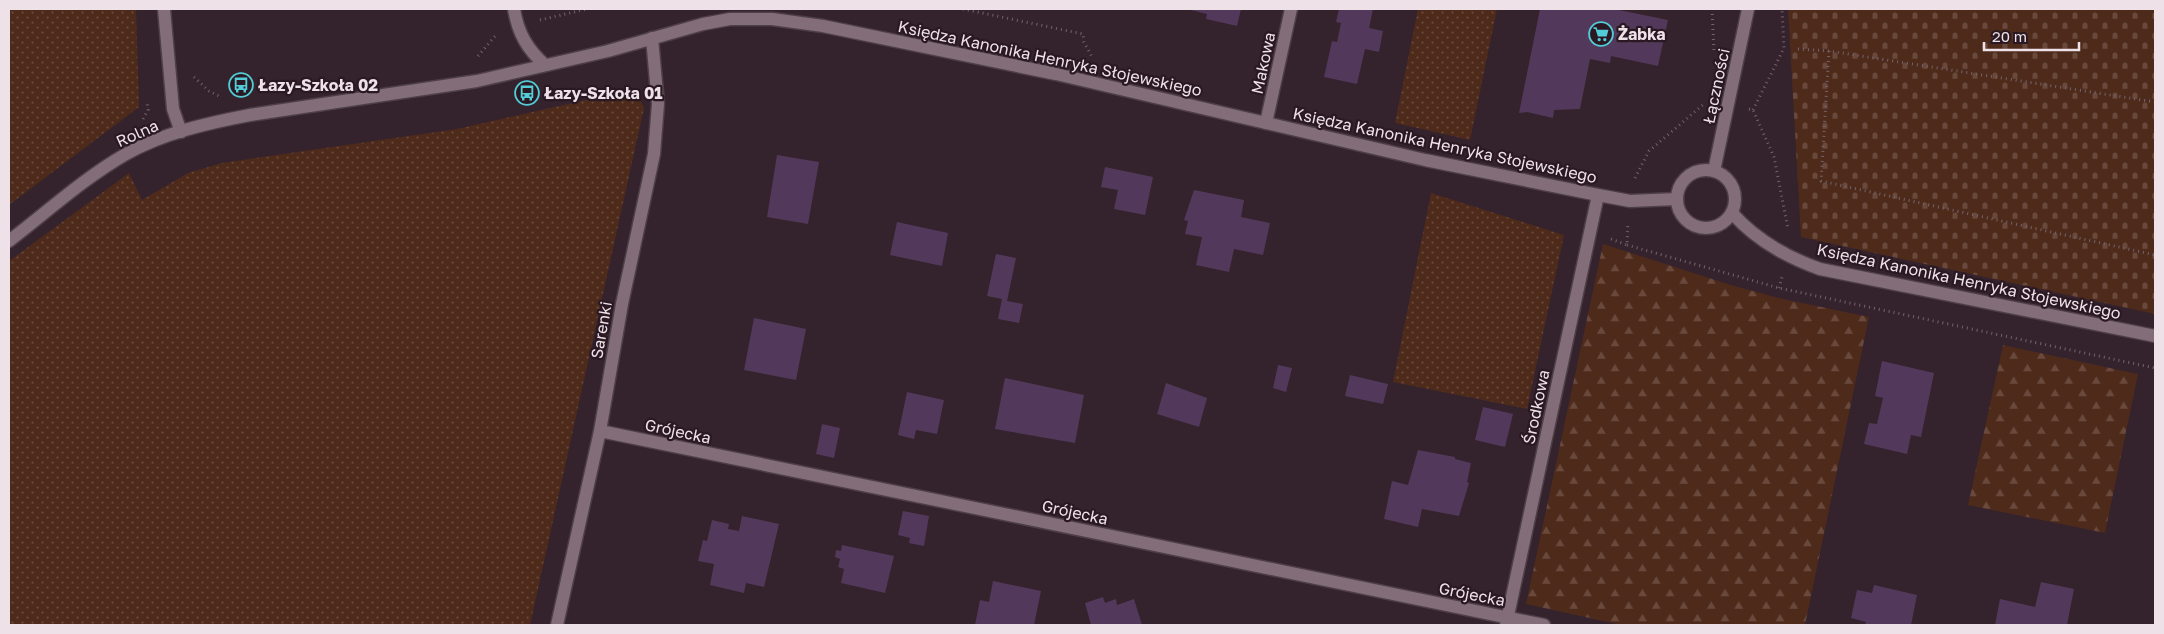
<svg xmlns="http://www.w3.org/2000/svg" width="2164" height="634" viewBox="0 0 2164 634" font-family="'Golos Text',sans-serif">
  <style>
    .grass { fill: url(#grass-dots) }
    .forest { fill: url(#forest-firs) }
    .cemetery { fill: url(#cemetery-stones) }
    .building { fill: #52395b }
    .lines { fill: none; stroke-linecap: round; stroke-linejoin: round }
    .lane-casing { stroke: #4e3f47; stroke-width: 15 }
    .street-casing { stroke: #4e3f47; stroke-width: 15 }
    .secondary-casing { stroke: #4e3f47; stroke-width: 15 }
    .path { stroke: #73636c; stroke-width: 3; stroke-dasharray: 1 4; stroke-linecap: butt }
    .lane { stroke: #826d78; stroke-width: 12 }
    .street { stroke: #826d78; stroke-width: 12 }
    .secondary { stroke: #826d78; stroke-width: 12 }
    .labels { text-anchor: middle; stroke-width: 4.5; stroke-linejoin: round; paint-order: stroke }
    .poi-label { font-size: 16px; font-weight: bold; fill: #eee2e8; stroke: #2a1922; text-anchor: start }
    .street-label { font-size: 16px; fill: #eee2e8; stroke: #2a1922 }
  </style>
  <defs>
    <pattern id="grass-dots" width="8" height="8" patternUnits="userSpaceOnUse" patternTransform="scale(1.25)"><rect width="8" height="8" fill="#4e2a1b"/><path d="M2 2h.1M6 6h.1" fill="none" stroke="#68493c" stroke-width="1.8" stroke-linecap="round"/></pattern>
    <pattern id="forest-firs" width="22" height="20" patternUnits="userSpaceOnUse" patternTransform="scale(1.25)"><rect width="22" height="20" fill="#4e2a1b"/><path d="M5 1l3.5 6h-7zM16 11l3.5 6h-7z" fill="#68493c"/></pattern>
    <pattern id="cemetery-stones" width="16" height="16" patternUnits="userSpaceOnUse" patternTransform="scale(1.25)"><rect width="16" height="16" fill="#4e2a1b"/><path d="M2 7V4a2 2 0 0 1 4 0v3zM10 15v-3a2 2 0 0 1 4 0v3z" fill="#68493c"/></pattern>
  </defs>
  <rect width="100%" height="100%" fill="#34222c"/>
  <g class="grass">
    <path d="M9 9H136L139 107 9 205Z"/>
    <path d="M1418 9H1497L1470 140 1395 123Z"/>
    <path d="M635 89 644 108 530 625H9V261L129 173 142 200 188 173 222 163 457 129Z"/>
    <path d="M1431 193 1564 235 1527 409 1393 382Z"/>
  </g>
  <g class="forest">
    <path d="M1603 244 1734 286 1783 299 1869 317 1805 625H1621L1526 604Z"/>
    <path d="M2003 345 2138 374 2105 533 1968 505Z"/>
  </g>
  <path class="cemetery" d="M1788 9H2155V314L1801 237Z"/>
  <g class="building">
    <path d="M1187 9H1241L1237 26 1206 19 1207 14Z"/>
    <path d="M1339 9H1373L1369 28 1383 31 1379 52 1365 49 1357 84 1324 77 1332 41 1337 42 1341 23 1336 22Z"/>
    <path d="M1540 9H1614L1668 20 1658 66 1611 56 1610 63 1590 59 1580 109 1554 110 1553 118 1527 112 1519 113Z"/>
    <path d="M777 155 819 162 808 224 767 217Z"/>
    <path d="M1105 167 1153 177 1145 215 1114 209 1118 190 1101 187Z"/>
    <path d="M1194 190 1244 200 1241 217 1270 223 1263 255 1234 249 1229 272 1196 265 1202 237 1185 234 1188 221 1184 220Z"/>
    <path d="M897 222 948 233 942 266 890 255Z"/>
    <path d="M996 254 1016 258 1007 301 1023 304 1019 323 998 319 1002 299 987 296Z"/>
    <path d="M754 318 806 329 796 380 744 370Z"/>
    <path d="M1882 361 1934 373 1921 437 1911 435 1907 454 1864 444 1869 423 1877 424 1883 398 1875 396Z"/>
    <path d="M1278 365 1292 368 1286 392 1273 388Z"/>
    <path d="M1350 375 1388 384 1383 404 1345 396Z"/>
    <path d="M1005 378 1084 395 1075 443 995 429Z"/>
    <path d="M1166 383 1207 398 1199 427 1157 414Z"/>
    <path d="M907 392 944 400 937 434 916 430 914 439 898 435Z"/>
    <path d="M1483 407 1513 414 1505 447 1475 440Z"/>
    <path d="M822 424 840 428 834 458 816 454Z"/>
    <path d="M1418 450 1455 457V459L1471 463 1467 482 1469 483 1459 516 1422 509 1418 527 1384 519 1392 481 1408 485Z"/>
    <path d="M903 511 929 516 924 546 909 543 910 538 898 535Z"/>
    <path d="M742 516 779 524 764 587 746 583 744 593 710 585 714 564 698 561 703 540 707 541 712 520 729 524 728 529 739 531Z"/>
    <path d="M842 545 894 556 885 593 841 583 844 569 838 567 840 559 835 557 836 550 841 551Z"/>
    <path d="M993 581 1041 591 1034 625H975L980 600 989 602Z"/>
    <path d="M2041 582 2074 589 2067 625H1995L2000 599 2035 607Z"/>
    <path d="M1874 585 1917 595 1911 625H1865L1866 622 1851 618 1857 590 1872 593Z"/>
    <path d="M1103 597 1105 603 1116 599 1117 605 1134 599 1142 625H1091L1085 603Z"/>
  </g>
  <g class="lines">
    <g class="lane-casing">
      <path id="lane" d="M514 9C518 33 527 49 545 65"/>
    </g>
    <g class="street-casing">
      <g id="street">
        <path d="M164 9 173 109 181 132"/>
        <path d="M1266 123 1291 9"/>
        <path d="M600 431 1544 625"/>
        <path d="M557 625 600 431 622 304 654 154 658 104 652 38"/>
        <path d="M1506 625 1598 195"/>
      </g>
    </g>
    <g class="secondary-casing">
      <g id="secondary">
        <circle cx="1706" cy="199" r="29"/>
        <path d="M1714 171 1748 9"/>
        <path d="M1732 213C1756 240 1786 257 1820 269L2155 336"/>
        <path d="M9 241C47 212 84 178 126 154 163 133 208 123 250 115L477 81 608 51 703 24 730 19H772L823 26 1056 74 1425 160 1598 195 1630 201 1677 199"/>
      </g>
    </g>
    <g class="path">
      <path d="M963 9 1083 34 1084 42 1093 59"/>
      <path d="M1712 9 1714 52"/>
      <path d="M540 20 587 9"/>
      <path d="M1798 49 1829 51 2155 102"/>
      <path d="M1829 51 1821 181 2155 255"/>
      <path d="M478 56 496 35"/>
      <path d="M194 77 209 91 221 97"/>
      <path d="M1749 109 1753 110 1774 157 1788 229"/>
      <path d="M1753 110 1784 48 1782 9"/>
      <path d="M143 119 148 110 147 102"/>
      <path d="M1635 178 1649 151 1705 103"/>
      <path d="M1611 239 1627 245 1628 223"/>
      <path d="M1627 245 1779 288 2155 368"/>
      <path d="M1779 288 1782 277"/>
    </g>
    <use href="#lane" class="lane"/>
    <use href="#street" class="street"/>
    <use href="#secondary" class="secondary"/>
  </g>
  <defs>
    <g id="supermarket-ring" transform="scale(1.25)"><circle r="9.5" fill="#2a1922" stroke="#52ccd6" stroke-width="1.5"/><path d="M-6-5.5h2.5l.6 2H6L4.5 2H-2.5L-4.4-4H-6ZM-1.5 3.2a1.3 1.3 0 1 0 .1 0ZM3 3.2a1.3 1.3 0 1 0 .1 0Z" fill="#52ccd6"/></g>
    <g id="bus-ring" transform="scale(1.25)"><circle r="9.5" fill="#2a1922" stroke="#52ccd6" stroke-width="1.5"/><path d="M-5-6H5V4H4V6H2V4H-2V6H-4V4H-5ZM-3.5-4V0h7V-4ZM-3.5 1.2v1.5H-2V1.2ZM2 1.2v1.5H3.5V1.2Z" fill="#52ccd6"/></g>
  </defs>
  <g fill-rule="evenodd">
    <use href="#supermarket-ring" x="1601" y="34"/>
    <use href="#bus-ring" x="241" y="85"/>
    <use href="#bus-ring" x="527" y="93"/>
  </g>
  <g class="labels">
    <g class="poi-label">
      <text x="1618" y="40">Żabka</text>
      <text x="258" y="91">Łazy-Szkoła 02</text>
      <text x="544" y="99">Łazy-Szkoła 01</text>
    </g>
    <g class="street-label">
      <text transform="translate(1050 58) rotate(12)" y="6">Księdza Kanonika Henryka Słojewskiego</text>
      <text transform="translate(1263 63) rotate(-78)" y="6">Makowa</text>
      <text transform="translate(1716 86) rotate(-78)" y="6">Łączności</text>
      <text transform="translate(137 133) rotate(-24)" y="6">Rolna</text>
      <text transform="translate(1445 145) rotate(12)" y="6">Księdza Kanonika Henryka Słojewskiego</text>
      <text transform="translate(1969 281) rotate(12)" y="6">Księdza Kanonika Henryka Słojewskiego</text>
      <text transform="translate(601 330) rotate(-80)" y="6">Sarenki</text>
      <text transform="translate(1536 407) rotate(-78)" y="6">Środkowa</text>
      <text transform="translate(678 431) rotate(12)" y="6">Grójecka</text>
      <text transform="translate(1075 512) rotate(12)" y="6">Grójecka</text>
      <text transform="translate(1472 594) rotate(11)" y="6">Grójecka</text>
    </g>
  </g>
  <rect width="2164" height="634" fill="none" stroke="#eee2e8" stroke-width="20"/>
  <path d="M1984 42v8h95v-8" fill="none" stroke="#eee2e8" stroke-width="2.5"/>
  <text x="1992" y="42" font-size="15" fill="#eee2e8" stroke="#2a1922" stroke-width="4" paint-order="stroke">20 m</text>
</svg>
